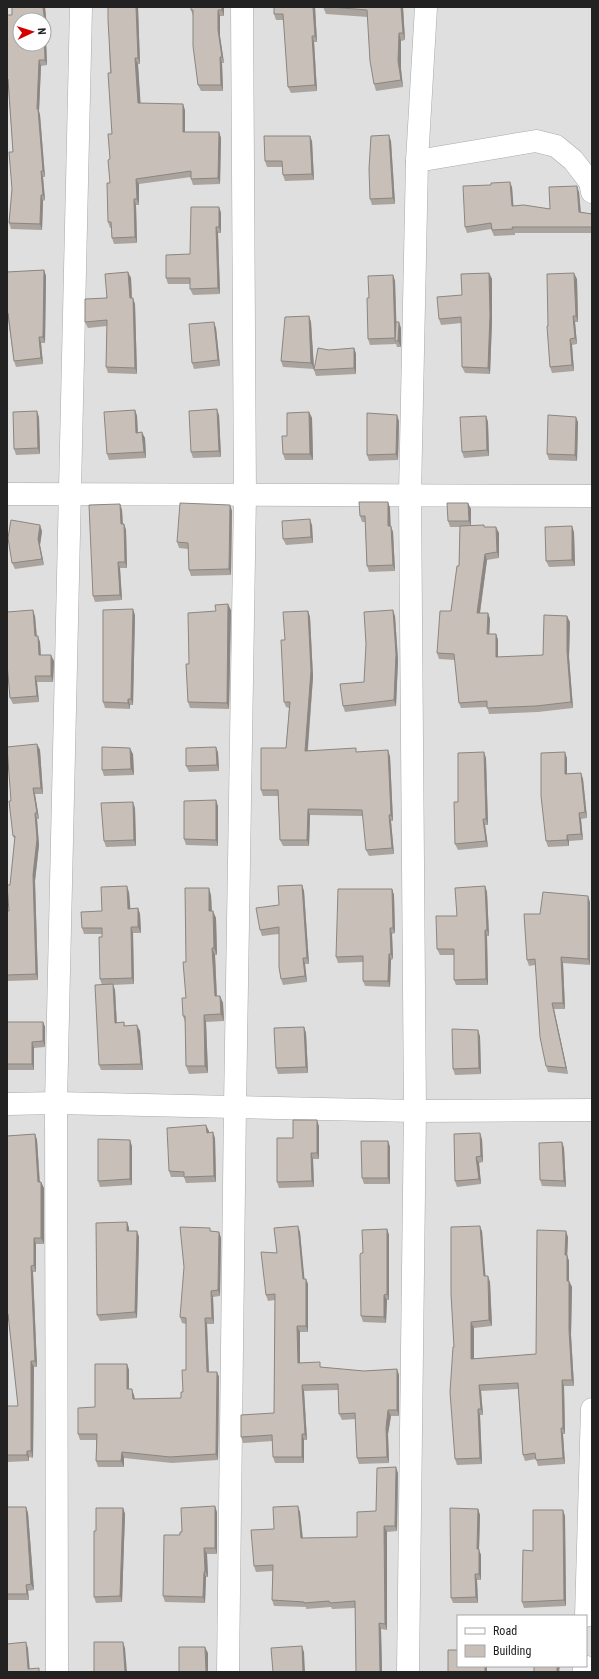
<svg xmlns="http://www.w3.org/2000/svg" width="599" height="1679" viewBox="0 0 599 1679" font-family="'Roboto Condensed',sans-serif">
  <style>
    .residential { fill: #e0dfdf; fill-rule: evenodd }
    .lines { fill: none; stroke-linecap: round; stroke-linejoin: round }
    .minor-casing { stroke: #a9a9a9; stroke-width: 23 }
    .minor { stroke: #fff; stroke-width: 22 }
    .wall { fill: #aba49e }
    .shaded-wall { fill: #8b8681 }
    .building { fill: #c7bfb8; stroke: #8b8681; fill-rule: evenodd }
  </style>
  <rect width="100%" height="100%" fill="#f2efe9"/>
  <path class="residential" d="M7 7H592V1672H7ZM20 20H44V44H20ZM458 1616H586V1666H458Z"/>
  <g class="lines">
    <g class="minor-casing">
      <g id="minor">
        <path d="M417 161 536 141 556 146 573 160 590 182 592 192"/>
        <path d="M7 494 592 496"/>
        <path d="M7 1104 56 1103 415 1111 592 1110"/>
        <path d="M586 1616 592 1409"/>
        <path d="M57 1672 56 1103 81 7"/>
        <path d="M228 1672 235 1106 245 495 242 7"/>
        <path d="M408 1672 415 1111 410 494 417 161 426 7"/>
        <path d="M584 1672V1666"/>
      </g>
    </g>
    <use href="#minor" class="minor"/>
  </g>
  <g class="wall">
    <path d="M12 7H45L48 38 46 39 47 65 41 66 39 111 40 115 45 177H43L45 200 43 201 42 230 11 229 9 223 12 189 13 152 8 85H7V15H12Z"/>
    <path d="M108 7H138L140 64H138L140 103 185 110V132H219L221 138 220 184 193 185 191 179V177L139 184V205H136L137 243 114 244 112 238 111 228H110L108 222 110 183V159L112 134Z"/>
    <path d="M224 7V16H220V36L224 63H222L223 91H201L198 85 193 16 191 10Z"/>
    <path d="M315 7 317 42H314L317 91 291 93 288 87 284 20H276L274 14Z"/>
    <path d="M323 7H403L405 40 401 41V69L403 87 376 91 374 84 368 17 326 14Z"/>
    <path d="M312 141 314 180 285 181 283 175 282 167H267L265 161Z"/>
    <path d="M391 141 395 204 372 205 370 199Z"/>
    <path d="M491 185 512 187 513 206 550 209 579 192 581 212 592 214V233H515V235L494 236 491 229 467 233 465 227Z"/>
    <path d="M219 207 221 213V233H218L220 294 193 295 190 289V284H168L166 278 190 254Z"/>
    <path d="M44 270 46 276 45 343H41L43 364 16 367 14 361 8 319H7V272Z"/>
    <path d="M128 272 131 278 132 298 135 304 137 374 108 373 106 367 107 326 88 328 85 322Z"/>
    <path d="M489 273 492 279V321L490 374 465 373 462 367V323L441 325 439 319 462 295Z"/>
    <path d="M393 275 395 281 396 322 401 328V347H397L396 344 370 345 368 339 369 298Z"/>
    <path d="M577 279 578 322H575L577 344 572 345 574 371 552 373 550 367 548 326Z"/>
    <path d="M309 316 311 322 314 369 283 367 281 361Z"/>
    <path d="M216 328 220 366 194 369 192 363Z"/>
    <path d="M354 348 356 354V374L316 376 314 370 329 350Z"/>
    <path d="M135 410 137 416 138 433 145 438 146 458 109 460 107 454Z"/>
    <path d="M309 412 312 418 313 460H285L283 454 287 436Z"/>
    <path d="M219 415 221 457 193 458 191 452Z"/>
    <path d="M486 416 488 422 489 456 464 458 462 452Z"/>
    <path d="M39 417 40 454 16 455 14 449Z"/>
    <path d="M399 421 398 460 369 461 367 455Z"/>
    <path d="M578 422 577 461 549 460 547 454Z"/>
    <path d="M388 502 390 508V526L393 532 395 571 369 572 367 566 365 522H362L360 516Z"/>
    <path d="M468 503 471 509V525L485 527 499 533V558L487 560 480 613H488L490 619 489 634H496L498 640V657L543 655 570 622 569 657 573 708 538 712 489 714 487 707 461 708 459 703 455 660 439 659 437 653 451 611 459 566 460 527H450L448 521Z"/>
    <path d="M120 504 122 510 123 524H124L126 530 127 568H120L122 600 95 602 93 596Z"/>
    <path d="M230 505 232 511 231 575 191 576 189 570 188 549 179 548 177 542Z"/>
    <path d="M312 525 313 543 286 545 283 539Z"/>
    <path d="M42 531 40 545 44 565 15 569 12 563Z"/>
    <path d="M574 532 575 566 549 567 546 561Z"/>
    <path d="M231 610 229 709 190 708 188 702 189 664 216 611Z"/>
    <path d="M308 611 310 617 313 677 308 750 357 752 390 756 393 821H391L394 854 369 856 366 850 363 816 310 815 309 846H283L280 840 278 796H263L261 790 286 748 289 708 286 707 284 702 285 640Z"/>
    <path d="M135 615 133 705H130V709L105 708 103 702Z"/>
    <path d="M35 616 37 636 40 642 41 655 54 661 53 682H37L39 702 13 704 10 698Z"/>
    <path d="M395 616 398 660 396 706 345 712 343 706 364 682Z"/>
    <path d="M37 744 40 750 43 794H35L39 819H37L39 845 35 881 38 980 7 981V911H9L15 840 13 836 11 801Z"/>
    <path d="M218 752 219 771 189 772 186 766Z"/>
    <path d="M133 754 134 775 104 776 102 770Z"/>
    <path d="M486 758 488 825H485L488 847 458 850 455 844 458 802Z"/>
    <path d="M567 758V774L581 773 583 779 587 818 581 819 583 840 569 841V846L548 847 546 841Z"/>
    <path d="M218 806V846L186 845 184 839Z"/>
    <path d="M135 808 136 846 106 847 104 841Z"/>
    <path d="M302 885 304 891 309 964H305L307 982 283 985 281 979 279 934 262 936 260 930 279 905Z"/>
    <path d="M485 886 487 892 489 936H487L488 985H456L454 980V955H440L437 949 457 916Z"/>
    <path d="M392 889 394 895 395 933 392 934 393 959 391 960 390 987 365 986 363 981V962L338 963 336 957Z"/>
    <path d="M129 892 130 909 138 908 140 914 141 933H133L134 984 113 985 115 990 117 1023 124 1022 125 1026 140 1031 143 1070H101L99 1065 102 985 100 979 102 934H84L82 928 102 911Z"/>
    <path d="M211 895 212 911 216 918 217 955H215L217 996H220L223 1003 224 1021 206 1022 208 1073 189 1074 186 1066 185 1022 183 1016 186 998V962Z"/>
    <path d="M590 902V965L563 963 565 1009H554L568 1074 548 1072 546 1066 535 965 529 966 527 960 540 914Z"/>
    <path d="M7 1022H43L45 1027V1047L34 1048V1070H7Z"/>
    <path d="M304 1027 306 1033 308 1073 278 1074 276 1068Z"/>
    <path d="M480 1036 481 1074 455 1075 453 1069Z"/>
    <path d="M319 1126V1159H313L314 1187 279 1188 277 1182 293 1138Z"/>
    <path d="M209 1131V1133L215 1138 216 1182 186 1183 184 1177H171L169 1171Z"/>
    <path d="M35 1134 37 1140 40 1182H41L44 1188V1244H36V1272H33L37 1367H34L33 1458 29 1457V1461L7 1462V1406H18L9 1321H7V1136Z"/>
    <path d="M482 1139 483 1162 479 1163 481 1184 457 1187 455 1181Z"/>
    <path d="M388 1141 390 1147V1184H364L362 1178Z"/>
    <path d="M562 1142 564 1148 566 1187 542 1186 540 1180Z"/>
    <path d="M132 1146V1185L100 1187 98 1181Z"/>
    <path d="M127 1222 129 1228V1231H137L139 1237 137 1318 100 1321 97 1315Z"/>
    <path d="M387 1229 389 1235V1300H387L386 1323 363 1322 361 1316 363 1253Z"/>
    <path d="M211 1231 219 1232 221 1238 220 1296 213 1297 214 1324H207L209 1372H217L219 1377 218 1460 172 1463 124 1458V1467H98L96 1461V1440H80L78 1434 95 1407 127 1364 129 1370V1389L134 1395 135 1399 181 1398 183 1392 186 1370V1324L182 1323 180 1317Z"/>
    <path d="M482 1231 485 1276 490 1282 492 1326 474 1328V1359L536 1354 568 1237 567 1255 569 1261V1281L572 1287 571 1335 574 1386H564L565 1434H563L565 1464 538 1466 536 1459 525 1461 523 1455 518 1389 481 1391 483 1415H480L482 1464 457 1465 455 1459 454 1347Z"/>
    <path d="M300 1232 304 1279 308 1284V1332H300V1363L321 1367 364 1371 397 1369 399 1375V1416H391L388 1434 389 1463 359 1464 357 1458 356 1419 342 1420 339 1414 338 1390 304 1391 307 1440H304V1463H275L273 1457V1441L243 1443 241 1437 274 1413 275 1300 268 1301 266 1295 277 1253Z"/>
    <path d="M398 1473 397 1531 387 1532V1630L381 1629 382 1672H356L355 1608 332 1609 331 1607 306 1609V1607L274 1606 272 1600 273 1571 256 1572 254 1566 274 1529 300 1512 303 1538 357 1537 376 1511Z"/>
    <path d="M7 1507H26L28 1513 34 1590 28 1591 29 1600H7Z"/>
    <path d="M123 1508 125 1514 122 1602 96 1603 94 1597 96 1531Z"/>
    <path d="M478 1509 480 1515 479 1550 481 1555V1580H477L478 1603H453L451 1598Z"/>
    <path d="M217 1512V1554H207L208 1577H206L205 1603 165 1602 163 1596 180 1535 182 1532Z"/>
    <path d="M565 1516 566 1606 524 1608 522 1602 533 1551Z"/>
  </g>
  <g class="shaded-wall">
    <path d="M43 7H45L48 38 46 32Z"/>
    <path d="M136 7H138L140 64 138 58Z"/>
    <path d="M222 7H224V16L222 10Z"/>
    <path d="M313 7H315L317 42 315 36Z"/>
    <path d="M401 7H403L405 40 403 33Z"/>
    <path d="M218 10 220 16V36L224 63 222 57 218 30Z"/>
    <path d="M44 33 46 39 47 65 45 60Z"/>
    <path d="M399 33 401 41V69L403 87 401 80 398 61Z"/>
    <path d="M312 36 314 42 317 91 315 85Z"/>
    <path d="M220 57 222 63 223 91 221 85Z"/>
    <path d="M135 58 138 64 141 109 138 103Z"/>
    <path d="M39 60 41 66 39 111 40 115 45 177 43 171 37 109Z"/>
    <path d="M183 104 185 110V138L183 132Z"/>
    <path d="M219 132 221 138 220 184 218 178Z"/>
    <path d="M389 135 391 141 395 204 393 198Z"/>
    <path d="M310 136 312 141 314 180 312 174Z"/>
    <path d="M41 171 43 177 45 200 43 195Z"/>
    <path d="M136 179 139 184V205L137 199Z"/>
    <path d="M510 182 512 187 514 212 512 206Z"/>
    <path d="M577 186 579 192 581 218 579 212Z"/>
    <path d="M41 195 43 201 42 230 40 224Z"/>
    <path d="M134 199 136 205 137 243 135 237Z"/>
    <path d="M219 207 221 213V233L219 227Z"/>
    <path d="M216 227 218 233 220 294 218 288Z"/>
    <path d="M44 270 46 276 45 343 43 337Z"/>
    <path d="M128 272 131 278 132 304 130 298Z"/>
    <path d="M489 273 492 279V321L490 374 488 368Z"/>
    <path d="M574 273 577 279 578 322 576 316Z"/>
    <path d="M393 275 395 281 397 341 395 338Z"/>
    <path d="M133 298 135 304 137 374 135 368Z"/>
    <path d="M309 316 311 322 314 369 311 363Z"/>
    <path d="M573 316 575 322 577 344 575 338Z"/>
    <path d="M214 322 216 328 220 366 218 360Z"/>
    <path d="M399 322 401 328V347L398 341Z"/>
    <path d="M39 337 41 343 43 364 41 358Z"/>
    <path d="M570 339 572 345 574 371 572 365Z"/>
    <path d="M354 348 356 354V374L354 368Z"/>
    <path d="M217 409 219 415 221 457 219 451Z"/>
    <path d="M135 410 137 416 138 439 136 433Z"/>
    <path d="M37 411 39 417 40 454 38 448Z"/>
    <path d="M309 412 312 418 313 460 310 454Z"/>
    <path d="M397 415 399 421 398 460 396 454Z"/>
    <path d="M486 416 488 422 489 456 487 450Z"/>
    <path d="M576 417 578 422 577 461 575 455Z"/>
    <path d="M142 432 145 438 146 458 144 452Z"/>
    <path d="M388 502 390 508 391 532 388 526Z"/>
    <path d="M468 503 471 509V527L469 521Z"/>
    <path d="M120 504 122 510 123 530 121 524Z"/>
    <path d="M230 505 232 511 231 575 229 569Z"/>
    <path d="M310 519 312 525 313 543 311 537Z"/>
    <path d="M124 524 126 530 127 568 125 562Z"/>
    <path d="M40 525 42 531 40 545 44 565 42 559 38 539Z"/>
    <path d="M391 526 393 532 395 571 393 565Z"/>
    <path d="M572 526 574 532 575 566 572 560Z"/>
    <path d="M496 527 499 533V558L497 552Z"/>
    <path d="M485 554 487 560 479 619 477 613Z"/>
    <path d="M118 562 120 568 122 600 120 595Z"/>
    <path d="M228 604 231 610 229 709 227 703Z"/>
    <path d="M133 609 135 615 133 705 131 699Z"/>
    <path d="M33 610 35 616 37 642 35 636Z"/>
    <path d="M393 610 395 616 398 660 396 706 394 700Z"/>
    <path d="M308 611 310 617 313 677 307 756 305 751Z"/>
    <path d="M488 613 490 619 489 640 487 634Z"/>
    <path d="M567 616 570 622 569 657 573 708 571 702 567 651Z"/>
    <path d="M496 634 498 640V663L496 657Z"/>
    <path d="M38 636 40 642 41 661 39 655Z"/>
    <path d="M51 655 54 661 53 682 51 676Z"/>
    <path d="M35 676 37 682 39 702 37 696Z"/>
    <path d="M128 699 130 705V709L128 703Z"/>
    <path d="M37 744 40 750 43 794 41 788Z"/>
    <path d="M216 747 218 752 219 771 217 765Z"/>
    <path d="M130 748 133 754 134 775 131 769Z"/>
    <path d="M388 750 390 756 393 821 391 815Z"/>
    <path d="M484 752 486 758 488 825 486 819Z"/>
    <path d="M565 752 567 758V780L565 774Z"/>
    <path d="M581 773 583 779 587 818 585 812Z"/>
    <path d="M33 788 35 794 39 819 37 813Z"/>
    <path d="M216 800 218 806V846L216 840Z"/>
    <path d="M133 802 135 808 136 846 134 840Z"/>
    <path d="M308 809 310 815 309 846 307 840Z"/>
    <path d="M35 813 37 819 39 845 35 881 38 980 36 974 33 875Z"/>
    <path d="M579 813 581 819 583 840 581 834Z"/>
    <path d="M389 815 391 821 394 854 392 848Z"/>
    <path d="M483 819 485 825 488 847 486 841Z"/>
    <path d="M567 835 569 841V846L567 840Z"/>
    <path d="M302 885 304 891 309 964 307 958Z"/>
    <path d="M127 886 129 892 131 915 128 909Z"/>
    <path d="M485 886 487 892 489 936 487 930Z"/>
    <path d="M209 888 211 895 212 918 209 911Z"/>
    <path d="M392 889 394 895 395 933 393 928Z"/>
    <path d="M588 896 590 902V965L588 959Z"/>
    <path d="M138 908 140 914 141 933 138 927Z"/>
    <path d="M213 911 216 918 217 955 214 948Z"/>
    <path d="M131 927 133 933 134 984 132 978Z"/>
    <path d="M390 928 392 934 393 959 391 954Z"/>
    <path d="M485 930 487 936 488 985 486 979Z"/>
    <path d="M212 948 215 955 217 1003 215 996Z"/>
    <path d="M389 954 391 960 390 987 388 981Z"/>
    <path d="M561 957 563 963 565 1009 563 1003Z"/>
    <path d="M303 958 305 964 307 982 305 976Z"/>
    <path d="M113 984 115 990 117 1029 115 1023Z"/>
    <path d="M220 996 223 1003 224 1021 221 1014Z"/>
    <path d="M552 1003 554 1009 568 1074 566 1068Z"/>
    <path d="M204 1015 206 1022 208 1073 205 1066Z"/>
    <path d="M43 1022 45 1027V1047L43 1041Z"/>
    <path d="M137 1025 140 1031 143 1070 141 1064Z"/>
    <path d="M304 1027 306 1033 308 1073 306 1067Z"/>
    <path d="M478 1030 480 1036 481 1074 479 1068Z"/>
    <path d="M32 1042 34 1048V1070L32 1064Z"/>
    <path d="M317 1120 319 1126V1159L317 1153Z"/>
    <path d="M206 1125 209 1131V1139L207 1133Z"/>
    <path d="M213 1132 215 1138 216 1182 214 1176Z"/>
    <path d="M480 1133 482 1139 483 1162 481 1156Z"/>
    <path d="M35 1134 37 1140 40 1189 38 1182Z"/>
    <path d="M130 1140 132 1146V1185L130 1179Z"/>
    <path d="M388 1141 390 1147V1184L388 1178Z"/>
    <path d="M562 1142 564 1148 566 1187 564 1181Z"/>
    <path d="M311 1153 313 1159 314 1187 312 1181Z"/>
    <path d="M476 1157 479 1163 481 1184 479 1179Z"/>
    <path d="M41 1182 44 1188V1244L41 1238Z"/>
    <path d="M127 1222 129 1228V1237L127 1231Z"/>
    <path d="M298 1226 300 1232 305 1284 303 1279Z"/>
    <path d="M480 1226 482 1231 486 1282 484 1276Z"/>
    <path d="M387 1229 389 1235V1300L387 1294Z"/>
    <path d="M137 1231 139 1237 137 1318 135 1312Z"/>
    <path d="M566 1231 568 1237 567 1261 565 1255Z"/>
    <path d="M219 1232 221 1238 220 1296 218 1290Z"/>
    <path d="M34 1238 36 1244V1272L34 1265Z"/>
    <path d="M567 1255 569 1261V1287L567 1281Z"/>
    <path d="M31 1266 33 1272 37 1367 35 1361Z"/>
    <path d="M488 1276 490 1282 492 1326 489 1320Z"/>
    <path d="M306 1279 308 1284V1332L306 1326Z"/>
    <path d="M569 1281 572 1287 571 1335 574 1386 572 1380 569 1330Z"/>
    <path d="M211 1291 213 1297 214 1324 212 1318Z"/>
    <path d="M384 1295 387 1300 386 1323 384 1317Z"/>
    <path d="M205 1318 207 1324 209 1377 207 1372Z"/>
    <path d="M471 1322 474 1328V1365L471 1359Z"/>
    <path d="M297 1326 300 1332V1369L298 1363Z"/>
    <path d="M31 1361 34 1367 33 1458 31 1451Z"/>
    <path d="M127 1364 129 1370V1395L127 1389Z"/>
    <path d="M397 1369 399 1375V1416L397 1410Z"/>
    <path d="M217 1372 219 1377 218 1460 216 1454Z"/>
    <path d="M562 1380 564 1386 565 1434 563 1428Z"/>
    <path d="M302 1385 304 1391 307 1440 305 1434Z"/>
    <path d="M479 1385 481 1391 483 1415 481 1409Z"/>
    <path d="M132 1389 134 1395 135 1405 133 1399Z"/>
    <path d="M478 1409 480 1415 482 1464 480 1458Z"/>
    <path d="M388 1410 391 1416 388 1434 389 1463 387 1457 386 1428Z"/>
    <path d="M561 1428 563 1434 565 1464 563 1458Z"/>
    <path d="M302 1434 304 1440V1463L302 1457Z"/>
    <path d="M27 1451 29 1457V1461L27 1455Z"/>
    <path d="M122 1452 124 1458V1467L121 1461Z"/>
    <path d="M396 1467 398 1473 397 1531 395 1526Z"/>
    <path d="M215 1506 217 1512V1554L215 1548Z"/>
    <path d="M298 1506 300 1512 303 1544 301 1538Z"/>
    <path d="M26 1507 28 1513 34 1590 31 1584Z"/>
    <path d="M123 1508 125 1514 122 1602 120 1596Z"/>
    <path d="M478 1509 480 1515 479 1550 481 1555V1580L479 1574 477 1549Z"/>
    <path d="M563 1510 565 1516 566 1606 564 1600Z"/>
    <path d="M384 1526 387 1532V1630L385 1624Z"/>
    <path d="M204 1548 207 1554 208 1577 205 1571Z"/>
    <path d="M204 1572 206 1577 205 1603 203 1597Z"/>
    <path d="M475 1574 477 1580 478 1603 476 1597Z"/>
    <path d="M26 1585 28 1591 29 1600 27 1594Z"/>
    <path d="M379 1623 381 1629 382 1672H380Z"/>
    <path d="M26 1642 28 1648 30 1672 28 1669Z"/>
    <path d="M123 1642 125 1648 127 1672H125Z"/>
    <path d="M302 1646 304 1652 305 1672H303Z"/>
    <path d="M205 1647 208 1653V1672H206Z"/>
    <rect x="485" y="1666" width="2" height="6"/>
    <path d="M557 1666H560L559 1672H557Z"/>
  </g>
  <g class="building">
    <path d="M12 7H43L46 32 44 33 45 60H39L37 109H38L43 171H41L43 195H41L40 224 9 223 12 189 9 152H13L8 79H7V15H12ZM20 20H44V44H20Z"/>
    <path d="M108 7H136L138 58H135L138 103 183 104V132H219L218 178 191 179V171L136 179 137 199H134L135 237 112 238 111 222H108L107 183H110L108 160 110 159 108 134H112L108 73H111L108 20Z"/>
    <path d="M191 7H222V10H218V30L222 57H220L221 85H198L193 46V10H191Z"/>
    <path d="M274 7H313L315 36H312L315 85 288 87 283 14H274Z"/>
    <path d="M331 7H401L403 33H399L398 61 401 80 374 84 370 61 367 10Z"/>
    <path d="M389 135 393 198 370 199 369 169 371 136Z"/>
    <path d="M264 136H310L312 174 283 175 282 161H265Z"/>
    <path d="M510 182 512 206 524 205 550 209 549 187 577 186 579 212 592 214V227H512L513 229 492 230 491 223 465 227 463 186 491 185V183Z"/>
    <path d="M191 207H219V227H216L218 288 190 289V278H166V255L190 254Z"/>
    <path d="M44 270 43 337H39L41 358 14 361 8 313H7V272Z"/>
    <path d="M128 272 130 298H133L135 368 106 367 107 320 85 322V299L107 298 105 274Z"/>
    <path d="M489 273 490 315 488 368 462 367 461 317 439 319 437 297 462 295 461 274Z"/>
    <path d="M574 273 576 316H573L575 338 570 339 572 365 550 367 547 326H548L547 274Z"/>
    <path d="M393 275 395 338 368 339 367 298H369L368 276Z"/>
    <path d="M309 316 311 363 281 361 285 317Z"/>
    <path d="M214 322 218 360 192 363 189 324Z"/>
    <path d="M396 322H399L398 341H395Z"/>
    <path d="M318 348 329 350 354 348V368L314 370Z"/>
    <path d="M217 409 219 451 191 452 189 411Z"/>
    <path d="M135 410 136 433 142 432 144 452 107 454 104 412Z"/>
    <path d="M37 411 38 448 14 449 13 412Z"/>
    <path d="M309 412 310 454H283L282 436H287V413Z"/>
    <path d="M367 413 397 415 396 454 367 455Z"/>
    <path d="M548 415 576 417 575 455 547 454Z"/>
    <path d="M486 416 487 450 462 452 460 417Z"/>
    <path d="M359 502H388V526H391L393 565 367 566 365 516H360Z"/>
    <path d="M180 503 230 505 229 569 189 570 188 543 177 542Z"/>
    <path d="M447 503H468L469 521H448Z"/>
    <path d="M120 504 121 524H124L125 562H118L120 595 93 596 89 505Z"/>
    <path d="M310 519 311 537 283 539 282 521Z"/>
    <path d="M11 520 40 525 38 539 42 559 12 563 8 538Z"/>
    <path d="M484 525V527H496L497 552 485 554 477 613H488L487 634H496V657L543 655 544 615 567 616V651L571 702 536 706 487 708V701L459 703 454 654 437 653 440 611H451L457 566H459L460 526Z"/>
    <path d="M572 526V560L546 561 545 527Z"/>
    <path d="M228 604 227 703 188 702 186 664H189L188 613 216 611 215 605Z"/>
    <path d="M133 609 131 699H128V703L103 702V610Z"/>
    <path d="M33 610 35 636H38L39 655H51V676H35L37 696 10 698 7 664V612Z"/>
    <path d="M393 610 396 654 394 700 343 706 340 684 364 682 366 644 364 612Z"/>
    <path d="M308 611 311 671 305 751 356 748V752L388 750 391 815H389L392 848 366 850 362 810 308 809 307 840H280L278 790H261V748H286L290 702H284L281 640H285L283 612Z"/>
    <path d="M37 744 41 788H33L37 813H35L37 839 33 875 36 974 7 975V911H9L7 885H10L15 836H13L9 801H11L7 747Z"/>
    <path d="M102 747 130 748 131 769 102 770Z"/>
    <path d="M216 747 217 765 186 766V748Z"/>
    <path d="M484 752 486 819H483L486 841 455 844 454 802H458V753Z"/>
    <path d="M565 752V774L581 773 585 812 579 813 581 834 567 835V840L546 841 541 796V753Z"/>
    <path d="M216 800V840L184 839V801Z"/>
    <path d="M133 802 134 840 104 841 101 803Z"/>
    <path d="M302 885 307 958H303L305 976 281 979 279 967V927L260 930 256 908 279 905 278 886Z"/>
    <path d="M127 886 128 909 138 908V927H131L132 978 100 979 99 937H102V928H82L81 912 102 911 101 887Z"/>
    <path d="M485 886 487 930H485L486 979 454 980V949H437L436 916H457L455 888Z"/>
    <path d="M185 888H209V911H213L214 948H212L215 996H220L221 1014 204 1015 205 1066H186L185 1016H183L182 998H186L183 962H186Z"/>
    <path d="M338 889H392L393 928H390L391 954H389L388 981H363V956L336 957Z"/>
    <path d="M543 892 588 896V959L561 957 563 1003H552L566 1068 546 1066 540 1037 535 959 527 960 524 914H540Z"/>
    <path d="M113 984 115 1023 124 1022V1026L137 1025 141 1064 99 1065 95 985Z"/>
    <path d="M7 1022H43V1041L32 1042V1064H7Z"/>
    <path d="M304 1027 306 1067 276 1068 274 1028Z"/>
    <path d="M452 1029 478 1030 479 1068 453 1069Z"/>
    <path d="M293 1120H317V1153H311L312 1181 277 1182V1138H293Z"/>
    <path d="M206 1125 207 1133 213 1132 214 1176 184 1177V1172L169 1171 167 1128Z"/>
    <path d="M480 1133 481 1156 476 1157 479 1179 455 1181 454 1134Z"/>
    <path d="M35 1134 38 1182H41V1238H34V1265L31 1266 35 1361H31V1451H27V1455H7V1406H18L8 1314H7V1136Z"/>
    <path d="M98 1139 130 1140V1179L98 1181Z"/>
    <path d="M361 1141H388V1178H362Z"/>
    <path d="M562 1142 564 1181 540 1180 539 1143Z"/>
    <path d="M127 1222V1231H137L135 1312 97 1315 96 1223Z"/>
    <path d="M298 1226 303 1279H306V1326H297L298 1363 320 1362V1367L364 1371 397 1369V1410H388L386 1428 387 1457 357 1458 355 1413 339 1414 338 1384 302 1385 305 1434H302V1457H273L272 1435 241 1437V1415L274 1413 275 1294 266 1295 261 1252 277 1253 274 1228Z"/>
    <path d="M480 1226 484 1276H488L489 1320 471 1322V1359L536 1354 537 1230 566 1231 565 1255H567V1281H569V1330L572 1380H562L563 1428H561L563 1458 536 1460 535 1453 523 1455 518 1383 479 1385 481 1409H478L480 1458 455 1459 450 1392 453 1347H454L451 1294V1227Z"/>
    <path d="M180 1227 210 1228V1231L219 1232 218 1290 211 1291 212 1318H205L207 1372H217L216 1454 170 1457 122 1452 121 1461H96L97 1434H78V1408L95 1407V1364H127V1389H132L133 1399 181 1398V1392H183L182 1370H186V1318L180 1317 184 1267Z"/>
    <path d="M387 1229V1294L384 1295V1317L361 1316 360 1255 361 1253H363L362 1230Z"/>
    <path d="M396 1467 395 1526H384L385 1624 379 1623 380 1672H356L355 1601 330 1603 329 1601 304 1603V1602L272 1600 273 1565 254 1566 251 1530 274 1529 273 1507 298 1506 301 1538 357 1537V1512L376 1511 377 1468Z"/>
    <path d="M215 1506V1548H204L205 1571 204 1572 203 1597 163 1596 164 1535H180V1532H182L181 1508Z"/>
    <path d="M7 1507H26L31 1584 26 1585 27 1594H7Z"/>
    <path d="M96 1508H123L120 1596 94 1597V1531H96Z"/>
    <path d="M450 1508 478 1509 477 1549H479V1574H475L476 1597 451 1598Z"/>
    <path d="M533 1510H563L564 1600 522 1602 523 1550 533 1551Z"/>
    <path d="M26 1642 28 1669 39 1668V1672H7V1644Z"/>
    <path d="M94 1642H123L125 1672H94Z"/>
    <path d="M302 1646 303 1672H273L271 1648Z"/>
    <path d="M179 1647H205L206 1672H179Z"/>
    <path d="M448 1650H458V1666H485V1672H448Z"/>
    <rect x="534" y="1666" width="23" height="6"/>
  </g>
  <rect width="599" height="1679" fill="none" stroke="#222222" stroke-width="16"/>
  <rect x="457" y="1615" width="130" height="52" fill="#ffffff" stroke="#a7a7a7"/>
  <rect x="465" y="1628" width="20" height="6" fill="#ffffff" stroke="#a7a7a7"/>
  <text x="493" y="1635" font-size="12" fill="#222222">Road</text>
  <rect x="465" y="1645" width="20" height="12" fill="#c7bfb8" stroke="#a7a7a7"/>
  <text x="493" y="1655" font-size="12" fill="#222222">Building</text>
  <g transform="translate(32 32) rotate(86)"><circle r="19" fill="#ffffff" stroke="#a7a7a7"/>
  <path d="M0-3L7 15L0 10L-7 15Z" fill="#d40000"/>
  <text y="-6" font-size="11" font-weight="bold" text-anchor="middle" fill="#222222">N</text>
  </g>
</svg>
